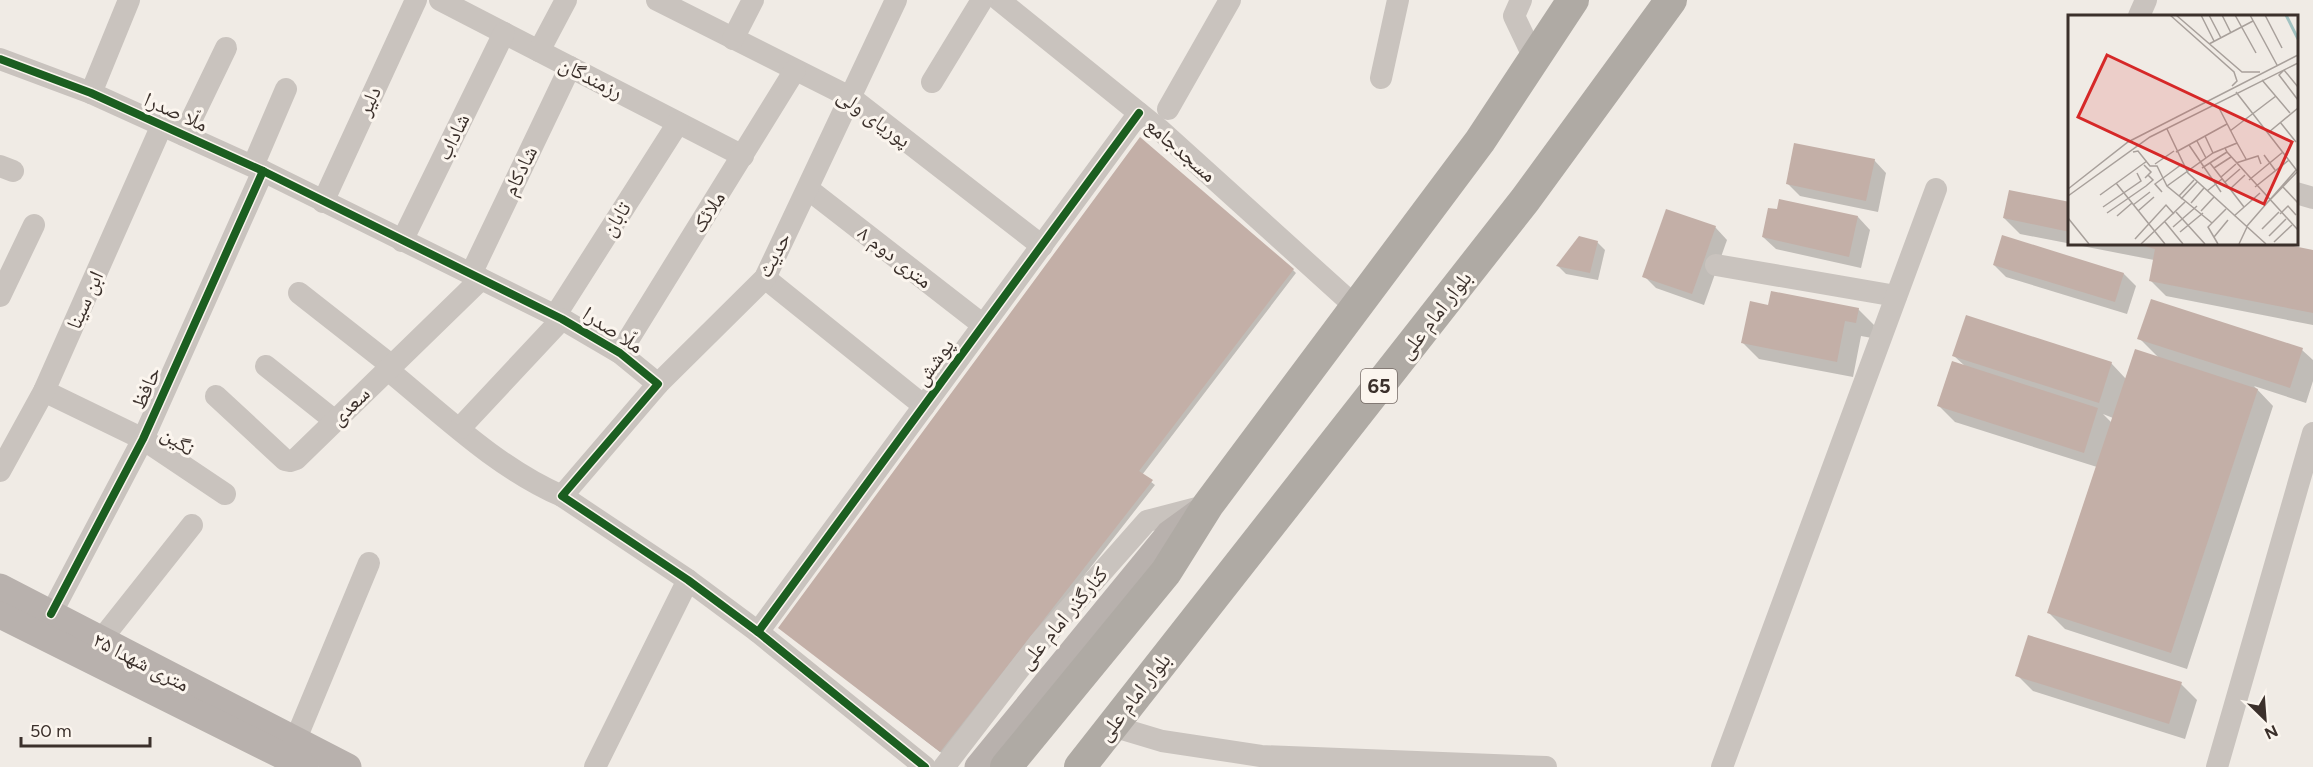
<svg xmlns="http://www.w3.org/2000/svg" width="2313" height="767" viewBox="0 0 2313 767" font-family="Figtree,'Noto Naskh Arabic',sans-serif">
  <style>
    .shadow { fill: #0003; fill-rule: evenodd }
    .building { fill: #c3afa7 }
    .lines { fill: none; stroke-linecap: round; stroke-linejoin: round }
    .minor { stroke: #c9c3be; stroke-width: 22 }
    .major { stroke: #b8b1ad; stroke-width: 27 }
    .highway { stroke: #afaaa4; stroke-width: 32 }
    .cycleway-casing { stroke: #fbf5ee; stroke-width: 11 }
    .cycleway { stroke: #1b5e20; stroke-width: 8 }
    .labels { text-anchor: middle; stroke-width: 6; stroke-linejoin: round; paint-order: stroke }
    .shield { fill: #fbf5ee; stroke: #756b66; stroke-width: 1.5 }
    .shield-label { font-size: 20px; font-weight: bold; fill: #3b302b }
    .street-label { font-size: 21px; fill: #3b302b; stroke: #fbf5ee }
    .inset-river { fill: none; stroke: #a1c2c1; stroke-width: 3 }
    .inset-road { fill: none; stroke: #a8a09b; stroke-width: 1.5 }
    .view { fill: #d62828; fill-opacity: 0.15; stroke: #d62828; stroke-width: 3 }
    .inset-edge { fill: none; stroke: #3b302b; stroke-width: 3 }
  </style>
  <rect width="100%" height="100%" fill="#f0ebe5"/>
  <g class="shadow">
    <path d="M1874 160 1886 173 1878 212 1800 196 1787 183Z"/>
    <path d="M2070 203V243H2270L2313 252V325L2166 296 2150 280 2154 260 2020 234 2004 218Z"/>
    <path d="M1858 217 1870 230 1861 268 1776 249 1763 237Z"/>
    <path d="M1715 227 1727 240 1704 305 1656 288 1644 276Z"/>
    <path d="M1597 242 1605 250 1598 280 1566 274 1558 266Z"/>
    <path d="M1994 265 2124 274 2136 286 2127 314 2006 277Z"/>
    <path d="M1293 270 1296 273 1142 475 1155 485 944 755 784 631Z"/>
    <path d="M1770 306 1858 309 1874 325 1872 338 1861 336 1853 377 1759 359 1743 343Z"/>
    <path d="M2139 338 2302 350 2313 360V381L2306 403 2254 386 2273 406 2187 669 2065 629 2049 613 2097 467 1955 422 1939 406 1965 366 1954 356 2111 363 2126 379 2159 358ZM2103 414 2113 418 2112 423Z"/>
    <path d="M2017 675 2181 684 2197 700 2185 739 2033 691Z"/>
  </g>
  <g class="building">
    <path d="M1140 137 1294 269 1139 471 1153 480 940 752 778 628Z"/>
    <path d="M1794 143 1875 159 1866 201 1786 184Z"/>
    <path d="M2009 190 2070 202V232L2003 218Z"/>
    <path d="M1779 199 1858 216 1849 257 1762 237 1768 208 1777 209Z"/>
    <path d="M1666 209 1716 226 1692 294 1642 277Z"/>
    <path d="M2002 235 2124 273 2115 302 1993 265Z"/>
    <path d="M1579 236 1598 241 1590 273 1556 266Z"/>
    <path d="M2133 243H2278L2313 250V313L2149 281 2155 249Z"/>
    <path d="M1771 291 1859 308 1856 323 1845 321 1837 362 1741 343 1750 301 1768 305Z"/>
    <path d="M2151 299 2303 348 2290 388 2137 339Z"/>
    <path d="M1966 315 2112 362 2099 403 1952 356Z"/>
    <path d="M2135 349 2258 389 2171 653 2047 613Z"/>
    <path d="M1952 361 2098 408 2084 453 1937 406Z"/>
    <path d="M2028 635 2182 682 2169 724 2015 676Z"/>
  </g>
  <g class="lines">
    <g class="minor">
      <path d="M440 0 743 156"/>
      <path d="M657 0 850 97 1042 246"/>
      <path d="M999 0 1159 129 1357 308"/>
      <path d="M1521 0 1514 16 1534 58"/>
      <path d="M2139 16 2146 0"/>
      <path d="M733 39 753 0"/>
      <path d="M539 51 566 0"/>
      <path d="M0 59 91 93 263 171 562 319 620 353 658 384 562 496 688 580 758 632 925 767"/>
      <path d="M1381 78 1398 0"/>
      <path d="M932 82 982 0"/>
      <path d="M91 93 129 0"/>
      <path d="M1168 109 1230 0"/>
      <path d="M184 135 226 48"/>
      <path d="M0 166 13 171"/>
      <path d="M253 166 286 89"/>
      <path d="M808 189 983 325"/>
      <path d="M2296 193 2313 198"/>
      <path d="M323 202 416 0"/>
      <path d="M402 241 504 33"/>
      <path d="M1716 265 1896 296"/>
      <path d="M471 274 570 67"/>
      <path d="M765 278 924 406"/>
      <path d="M299 293 392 366"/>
      <path d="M0 296 34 225"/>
      <path d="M555 316 678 123"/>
      <path d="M620 353 795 70"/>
      <path d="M266 366 335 421"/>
      <path d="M388 370C442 414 497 468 562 496"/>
      <path d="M658 384 765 278 896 0"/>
      <path d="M44 391 143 439 225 494"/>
      <path d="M216 396 285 460 290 461 296 459 481 279"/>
      <path d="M460 428 562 319"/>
      <path d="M0 471 44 391 162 125"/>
      <path d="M51 614 143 439 263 171"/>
      <path d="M758 632 1139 113"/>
      <path d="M100 641 192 525"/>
      <path d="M1112 726 1162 741 1261 756 1546 767"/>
      <path d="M295 741 369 563"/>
      <path d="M595 767 688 580"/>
      <path d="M944 767 1040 642 1147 521 1201 507"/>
      <path d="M1722 767 1936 189"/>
      <path d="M2217 767 2313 433"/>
    </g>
    <g class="major">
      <path d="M0 587 348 767"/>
      <path d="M0 615 305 767"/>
      <path d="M978 767 1169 534 1202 510"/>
    </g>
    <g class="highway">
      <path d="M1006 767 1166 572 1208 505 1480 141 1573 0"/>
      <path d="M1080 767 1525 200 1671 0"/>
    </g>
    <g class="cycleway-casing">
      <g id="cycleway">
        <path d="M0 59 91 93 263 171 562 319 620 353 658 384 562 496 688 580 758 632 925 767"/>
        <path d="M51 614 143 439 263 171"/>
        <path d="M758 632 1139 113"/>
      </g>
    </g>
    <use href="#cycleway" class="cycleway"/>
  </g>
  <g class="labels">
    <rect class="shield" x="1361" y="369" width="36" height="34" rx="4.5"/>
    <g class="shield-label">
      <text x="1379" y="393">65</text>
    </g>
    <g class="street-label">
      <text transform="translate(591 78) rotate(27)" y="7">رزمندگان</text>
      <text transform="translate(369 101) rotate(-65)" y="7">دلیر</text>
      <text transform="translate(176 112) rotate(24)" y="7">ملّا صدرا</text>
      <text transform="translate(874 118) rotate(36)" y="7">پوریای ولی</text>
      <text transform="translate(453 137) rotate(-64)" y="7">شاداب</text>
      <text transform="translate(1181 150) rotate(41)" y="7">مسجدجامع</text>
      <text transform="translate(520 171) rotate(-64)" y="7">شادکام</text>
      <text transform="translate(708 212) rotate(-58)" y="7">ملائک</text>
      <text transform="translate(616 219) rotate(-58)" y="7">تابان</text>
      <text transform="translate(774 255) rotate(-62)" y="7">حدیث</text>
      <text transform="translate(895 257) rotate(38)" y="7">۸ متری دوم</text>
      <text transform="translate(85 300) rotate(-66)" y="7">ابن سینا</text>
      <text transform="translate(1435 315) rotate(-52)" y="7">بلوار امام علی</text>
      <text transform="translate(613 330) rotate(33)" y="7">ملّا صدرا</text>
      <text transform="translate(934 362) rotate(-54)" y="7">پوشش</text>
      <text transform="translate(146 388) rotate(-66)" y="7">حافظ</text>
      <text transform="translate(350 406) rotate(-44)" y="7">سعدی</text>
      <text transform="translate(178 441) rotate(34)" y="7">نگین</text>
      <text transform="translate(1063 618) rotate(-50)" y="7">کنارگذر امام علی</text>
      <text transform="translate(141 662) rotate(27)" y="7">۲۵ متری شهدا</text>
      <text transform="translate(1134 697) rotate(-52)" y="7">بلوار امام علی</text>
    </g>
  </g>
  <g transform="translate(2068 15)">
    <rect width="230" height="230" fill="#f0ebe5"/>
    <path class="inset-river" d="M218 0 230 24"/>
    <path class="inset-road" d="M102 0 166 57 169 66 164 71M108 0 174 57H192M133 0 146 26M141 0 153 23M154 0 163 18M167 0 188 38M182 0 209 50M197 0 214 33M141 29 185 6M194 65 222 98M230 72 216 55 211 60 230 85M168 77 230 157M150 91 169 128 157 133 159 137 230 215M212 107 228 127M99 114 120 158 198 229M162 116 208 81M201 117 230 93M137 121 145 138M129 126 138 143M169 128 178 144M121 130 153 177M65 137 70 136 82 151H89L99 171 144 208M108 137 159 109M196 140 207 155M142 148 176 192M168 148 190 141 193 149M87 149 106 136M76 150 83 157 77 163M134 153 159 137M146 153 163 142M228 155 199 188 229 157M153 162 168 149M181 165 215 137M157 167 172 154M48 168 97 229M99 171 145 138 157 133M187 172 221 145M215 172 230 188M0 174 60 127 230 40M162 174 177 160M139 176 154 164M94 177 87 169 114 149M32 180 79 146M0 181 82 122 230 48M111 181 126 165M113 184 129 167M123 188 136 173M65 190 82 177M35 192 73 166 69 158M70 196 86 182M133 196 146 182M108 197 137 229M39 198 78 171 85 165 80 160M212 199 220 191 228 200M49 201 64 188M166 201 192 178M0 203 21 229M97 207 115 229M179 211 199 188M105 212 129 191M194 214 211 197M112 217 135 198M201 221 218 204M146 222 160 205M67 224 98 190 106 199M206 227 224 210M73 229 117 187M150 229 140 212 158 194M171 229 179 212"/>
    <path class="view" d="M39 40 224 127 196 189 10 102Z"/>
    <rect width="230" height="230" class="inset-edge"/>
  </g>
  <g transform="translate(2265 719) rotate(155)" stroke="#fbf5ee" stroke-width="4.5" paint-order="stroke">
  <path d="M0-4.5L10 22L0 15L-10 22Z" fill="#3b302b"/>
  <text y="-9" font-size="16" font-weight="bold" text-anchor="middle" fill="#3b302b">N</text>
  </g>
  <path d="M21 737v9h129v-9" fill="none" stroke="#3b302b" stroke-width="3"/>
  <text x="30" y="737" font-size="18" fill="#3b302b" stroke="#fbf5ee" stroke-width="4.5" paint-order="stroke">50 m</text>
</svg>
